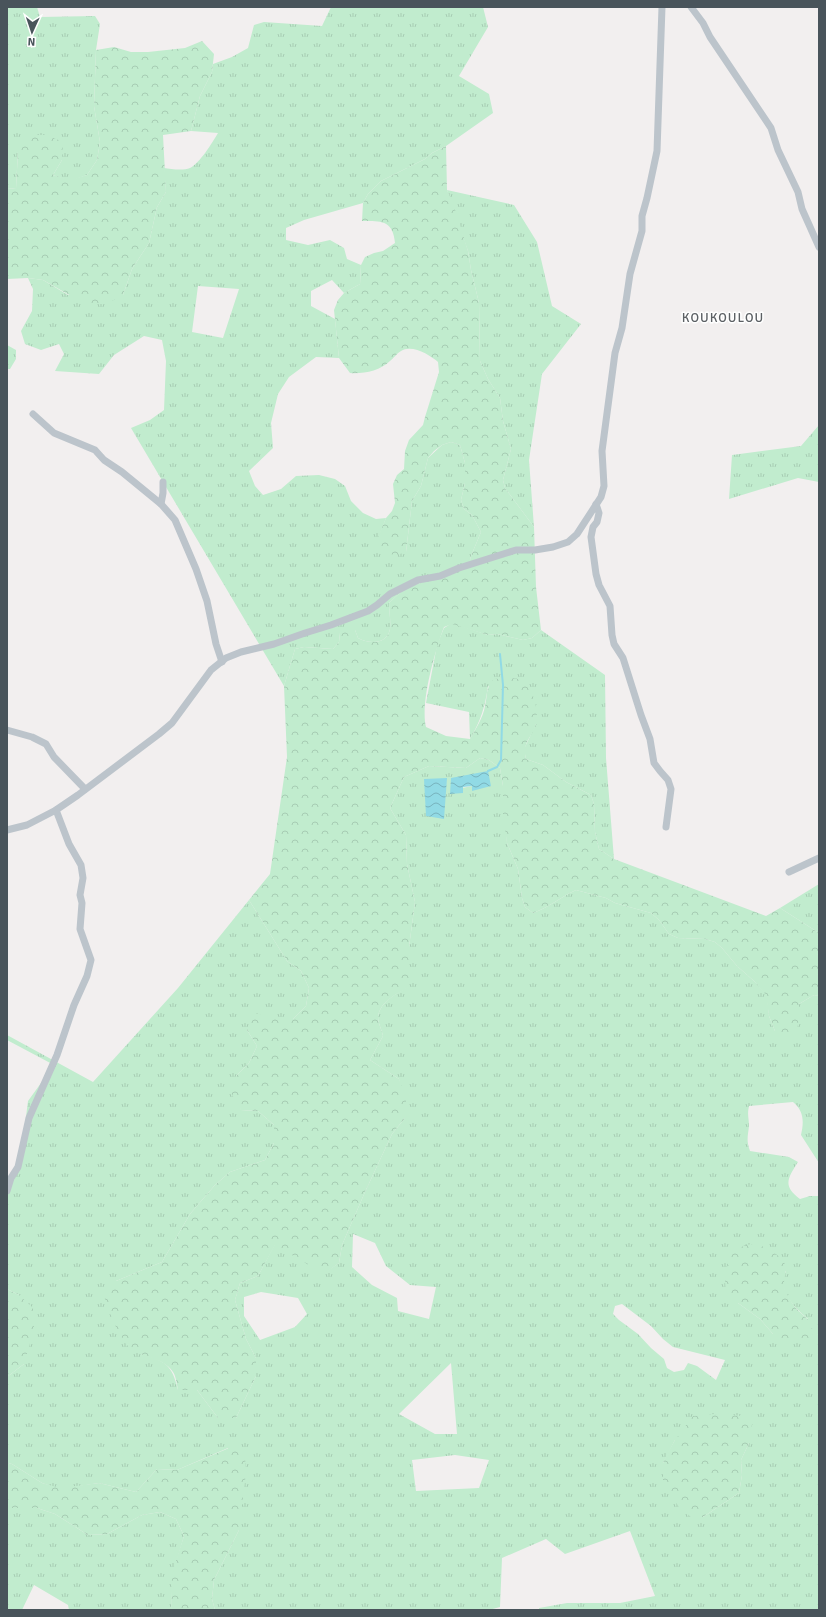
<svg xmlns="http://www.w3.org/2000/svg" width="826" height="1617" viewBox="0 0 826 1617" font-family="Signika,sans-serif">
  <style>
    .grass { fill: url(#grass-tufts); fill-rule: evenodd }
    .forest { fill: url(#forest-crowns) }
    .water { fill: url(#water-waves) }
    .lines { fill: none; stroke-linecap: round; stroke-linejoin: round }
    .stream { stroke: #91dae5; stroke-width: 2 }
    .minor { stroke: #bcc4cb; stroke-width: 7 }
    .labels { text-anchor: middle; stroke-width: 3; stroke-linejoin: round; paint-order: stroke }
    .quarter-label { font-size: 13px; letter-spacing: 1px; fill: #5c6064; stroke: #fff }
  </style>
  <defs>
    <pattern id="grass-tufts" width="24" height="20" patternUnits="userSpaceOnUse"><rect width="24" height="20" fill="#c1ecce"/><path d="M3 7l-1-3M5 7V3M7 7l1-3M15 17l-1-3M17 17v-4M19 17l1-3" fill="none" stroke="#a7ccb3"/></pattern>
    <pattern id="forest-crowns" width="20" height="18" patternUnits="userSpaceOnUse"><rect width="20" height="18" fill="#c1ecce"/><path d="M2 6a3 3 0 1 1 6 0M12 15a3 3 0 1 1 6 0" fill="none" stroke="#a7ccb3"/></pattern>
    <pattern id="water-waves" width="16" height="10" patternUnits="userSpaceOnUse"><rect width="16" height="10" fill="#91dae5"/><path d="M0 5q4-4 8 0t8 0" fill="none" stroke="#78b3bd"/></pattern>
  </defs>
  <rect width="100%" height="100%" fill="#f2efef"/>
  <g class="grass">
    <path d="M7 7H37L40 17 95 16 100 24 96 50 94 106 100 142 97 160 87 175 70 181 53 175 62 160 18 151 16 188 7 189Z"/>
    <path d="M331 7H483L488 27 459 76 489 94 493 113 446 146 432 153 425 159 381 181 368 194 363 203 304 220 286 228V240L308 245 330 240 344 248 347 259 361 265 360 284 344 293 332 280 311 291V306L335 319 339 358 316 357 289 377 278 394 271 423 273 448 249 471 255 486 263 495 281 489 296 476 319 475 335 479 345 486 351 501 363 513 376 519 386 518 377 542 406 552 412 501 421 486 428 458 442 445 451 442 460 445 465 463V483L461 500 464 509 472 515 481 532 471 556 469 565 404 589 389 603C389 611 391 621 390 629 387 645 369 644 358 638L355 630 340 633 339 642 333 649 304 647 295 649 284 686 131 428 150 420 164 410 166 361 162 340 144 336 114 355 99 374 55 371 64 354 59 344 41 350 25 344 21 331 32 311 33 289 28 278 43 280 68 295H123L132 269 149 243 157 207 166 192 164 168C171 169 183 171 190 168 200 163 212 143 218 133L191 131 200 96 212 72 213 64 232 57 248 48 254 25 264 22 322 26ZM198 286 239 289 223 338 192 332Z"/>
    <path d="M447 190 514 205 537 242 552 306 581 324 542 374 529 460 534 527 505 488 503 480 511 449 503 421 500 398 488 379 480 361 479 303 471 270 468 251Z"/>
    <path d="M7 345 16 350V359L10 369H7Z"/>
    <path d="M819 425V482L798 478 729 499 732 455 801 446Z"/>
    <path d="M452 623 488 635 497 634 523 640 532 638 541 630 605 675 606 758 614 859 599 849 595 832 594 804 591 795 566 782 543 765 526 759 524 749 536 724 488 686C485 707 481 720 470 739L469 712 426 703 437 645 444 628Z"/>
    <path d="M480 758 489 760 500 768 503 786 507 843 518 869 522 898 525 907 533 913C548 908 561 897 576 890L606 898 615 903 651 913 659 920 669 934 678 938 705 939 715 942 722 948 737 966 754 981 767 995 769 1016 775 1031 799 1019V1004L814 995 819 996V1163L801 1135C804 1122 804 1111 793 1102L749 1106C747 1115 749 1118 749 1126 748 1136 746 1140 750 1151L789 1157 798 1162C788 1178 782 1186 800 1199L810 1196H819V1610H539V1608L567 1603H620L655 1596 630 1531 565 1554 546 1539 502 1558 500 1607 489 1610H215L212 1599 214 1580 239 1530 228 1448 177 1470 157 1469 136 1492 99 1483 60 1489 42 1483 12 1464 7 1463V1377L24 1364 19 1295 7 1289V1182L20 1164 28 1101 54 1065 7 1040V1035L93 1082 178 988 249 900 287 961 301 971 309 988 306 1006 293 1019 247 1030 257 1046 249 1063 236 1076 241 1110 258 1111 274 1125V1143L265 1160 230 1172 215 1185 190 1214 162 1262 116 1281 141 1354C166 1361 172 1365 178 1390H197L218 1418H236L256 1376V1358L246 1339 235 1300 240 1283 258 1276 275 1244 324 1273 339 1263 342 1245 365 1192 392 1134 405 1118 399 1079 370 1060 383 1036C382 1030 378 1023 378 1017 380 1001 397 994 409 986V947L415 902 407 864 406 835 390 808 404 777 429 766 466 768ZM488 771 472 790V786L462 788ZM353 1234 375 1243 386 1266 410 1285 436 1287 429 1319 398 1311 397 1298 372 1285 352 1267ZM786 1271C785 1274 783 1277 783 1280 782 1296 798 1310 808 1319L773 1334 760 1319 738 1303ZM261 1292 298 1298 307 1314 295 1327 260 1340 244 1316V1297ZM622 1304 651 1326 663 1339 673 1347 725 1360 716 1380 697 1366 688 1363 684 1370 674 1372 667 1368 664 1359 651 1348 638 1334 619 1320 613 1314 615 1306ZM451 1363 457 1434H435L399 1414ZM675 1440 749 1443 741 1460 742 1475 739 1493 703 1517 663 1463ZM455 1455 489 1460 479 1488 416 1491 412 1460Z"/>
    <path d="M819 884V933L780 908Z"/>
    <path d="M7 1508H37L55 1514 88 1535 107 1534 142 1515 160 1512 176 1519 184 1536 173 1573 171 1610H69L68 1605 34 1585 22 1610H7Z"/>
  </g>
  <g class="forest">
    <path d="M202 41 214 54 212 72 200 96 191 131 163 135 166 192 157 207 149 243 132 269 123 295 106 304H85L43 280 28 278 7 279V189L16 188 18 151 27 135H46L63 142 62 160 53 175 70 180 87 175 97 160 100 142 94 106 96 50 114 47 131 52H148L185 48Z"/>
    <path d="M446 146 447 190 456 212 468 251 471 270 479 303 480 361 488 379 500 398 503 421 511 449 503 480 505 488 534 527 536 587 541 630 532 638 523 640 497 634 488 635 452 624 444 627C435 651 420 703 426 727L446 736 470 739C476 728 483 718 485 706 488 694 485 689 494 679 503 679 514 676 522 681 534 688 539 712 536 724 532 739 522 740 526 759L543 765 566 782 591 795 594 804 595 832 599 849 614 859 766 916 780 908 819 933V996L814 995 799 1004V1019L796 1034 786 1042 775 1031 769 1016 766 995 754 981 737 966 722 948 715 942 705 939 678 938 669 934 659 920 651 913 615 903 606 898 576 890C561 897 548 908 533 913L525 907 522 898 518 869 507 843 503 815V786L500 768 489 760 480 758 466 768 429 766 404 777 390 808 406 835 407 864 415 902 409 947V987C397 994 380 1001 378 1017 378 1023 382 1030 383 1036L370 1060 399 1079 406 1097V1107L405 1118 392 1134 365 1192 342 1245 339 1263 324 1274 275 1245 258 1276 240 1283 235 1300 246 1339 256 1358V1376L236 1418H218L197 1390H178C177 1385 176 1376 173 1372 162 1355 138 1359 126 1344 116 1330 109 1312 104 1296L116 1281 162 1262 190 1214 215 1185 230 1172 265 1160 274 1143V1125L258 1111 241 1110 231 1093 236 1076 249 1063 257 1046 247 1030 253 1013 293 1019 306 1006 309 988 301 971 287 961 249 900 270 874 287 757 284 686 295 649 304 647 333 649 339 642 340 633 347 625 355 630 358 638C369 644 387 645 390 629 391 621 389 611 389 603L404 589 469 565 471 556 481 532 472 515 464 509 461 500 465 483V463L460 445 451 442 442 445 434 451 428 458 421 486 412 501 406 552C395 556 389 555 379 551L376 542 386 518 392 511 395 503 393 484 397 475 404 469 405 451 409 440 423 425 425 417 439 372 438 362C430 355 412 344 401 351 397 353 394 358 390 361 380 371 363 374 350 373L339 358 334 310 338 300 344 293 360 284 361 265 365 257 374 253 383 251 395 243C393 220 381 221 362 221L363 203 368 194 381 181 425 159 432 153Z"/>
    <path d="M754 1244C765 1246 776 1252 783 1261 790 1269 781 1281 785 1290 788 1296 791 1302 795 1307 805 1319 813 1318 813 1337L805 1341 783 1339 773 1334 760 1319 738 1303 726 1290 725 1281 729 1255 745 1245Z"/>
    <path d="M7 1289 19 1295 33 1308 34 1329 24 1364 7 1377Z"/>
    <path d="M714 1414 745 1416 752 1424 749 1443 741 1460 742 1475 739 1493 703 1517H691L679 1507 667 1489 663 1480V1463L667 1454 675 1440 693 1416Z"/>
    <path d="M229 1448 245 1455 246 1473 239 1530 214 1580 212 1599 215 1610H171L172 1573 184 1536 176 1519 160 1512 142 1515 107 1534 88 1535 55 1514 37 1508H7V1463L12 1464 42 1483 60 1488 99 1483 136 1492 157 1469 177 1470Z"/>
  </g>
  <g class="water">
    <path d="M488 771 491 786 472 791V786L463 787V793L450 794 451 778Z"/>
    <path d="M447 778 444 819 426 816 424 779Z"/>
  </g>
  <g class="lines">
    <path class="stream" d="M488 771 497 767 501 760 503 685 500 654"/>
    <g class="minor">
      <path d="M691 7 703 23 710 37 771 128 778 150 798 192 802 209 819 247"/>
      <path d="M33 414 54 433 95 450 104 460 122 472 161 504 175 520 196 569 207 601 216 644 222 662"/>
      <path d="M161 504 163 493V482"/>
      <path d="M596 504 599 513 597 522 593 527 591 537 596 574 599 585 610 606 612 635 614 644 623 658 641 715 650 739 654 763 660 771 668 780 671 789 666 827"/>
      <path d="M7 730 32 737 46 744 54 757 85 789"/>
      <path d="M7 830 27 825 56 810 78 795 159 734 172 723 211 670 226 658 241 652 274 644 305 633 331 625 368 611 377 605 390 594 418 580 440 576 459 568 516 550H535L553 547 568 542 577 534 601 497 604 486 602 451 615 353 622 328 630 274 642 231V216L647 198 657 151 662 7"/>
      <path d="M789 872 819 858"/>
      <path d="M7 1191 11 1178 18 1167 29 1118 57 1055 74 1005 87 976 91 960 80 929 82 903 80 895 83 878 81 865 69 844 56 810"/>
    </g>
  </g>
  <g class="labels">
    <g class="quarter-label">
      <text x="723" y="322">KOUKOULOU</text>
    </g>
  </g>
  <rect width="826" height="1617" fill="none" stroke="#49545b" stroke-width="16"/>
  <g transform="translate(32 32) rotate(183)" stroke="#ffffff" stroke-width="3" paint-order="stroke">
  <path d="M0-3L7 15L0 10L-7 15Z" fill="#49545b"/>
  <text y="-6" font-size="11" font-weight="bold" text-anchor="middle" fill="#49545b">N</text>
  </g>
</svg>
